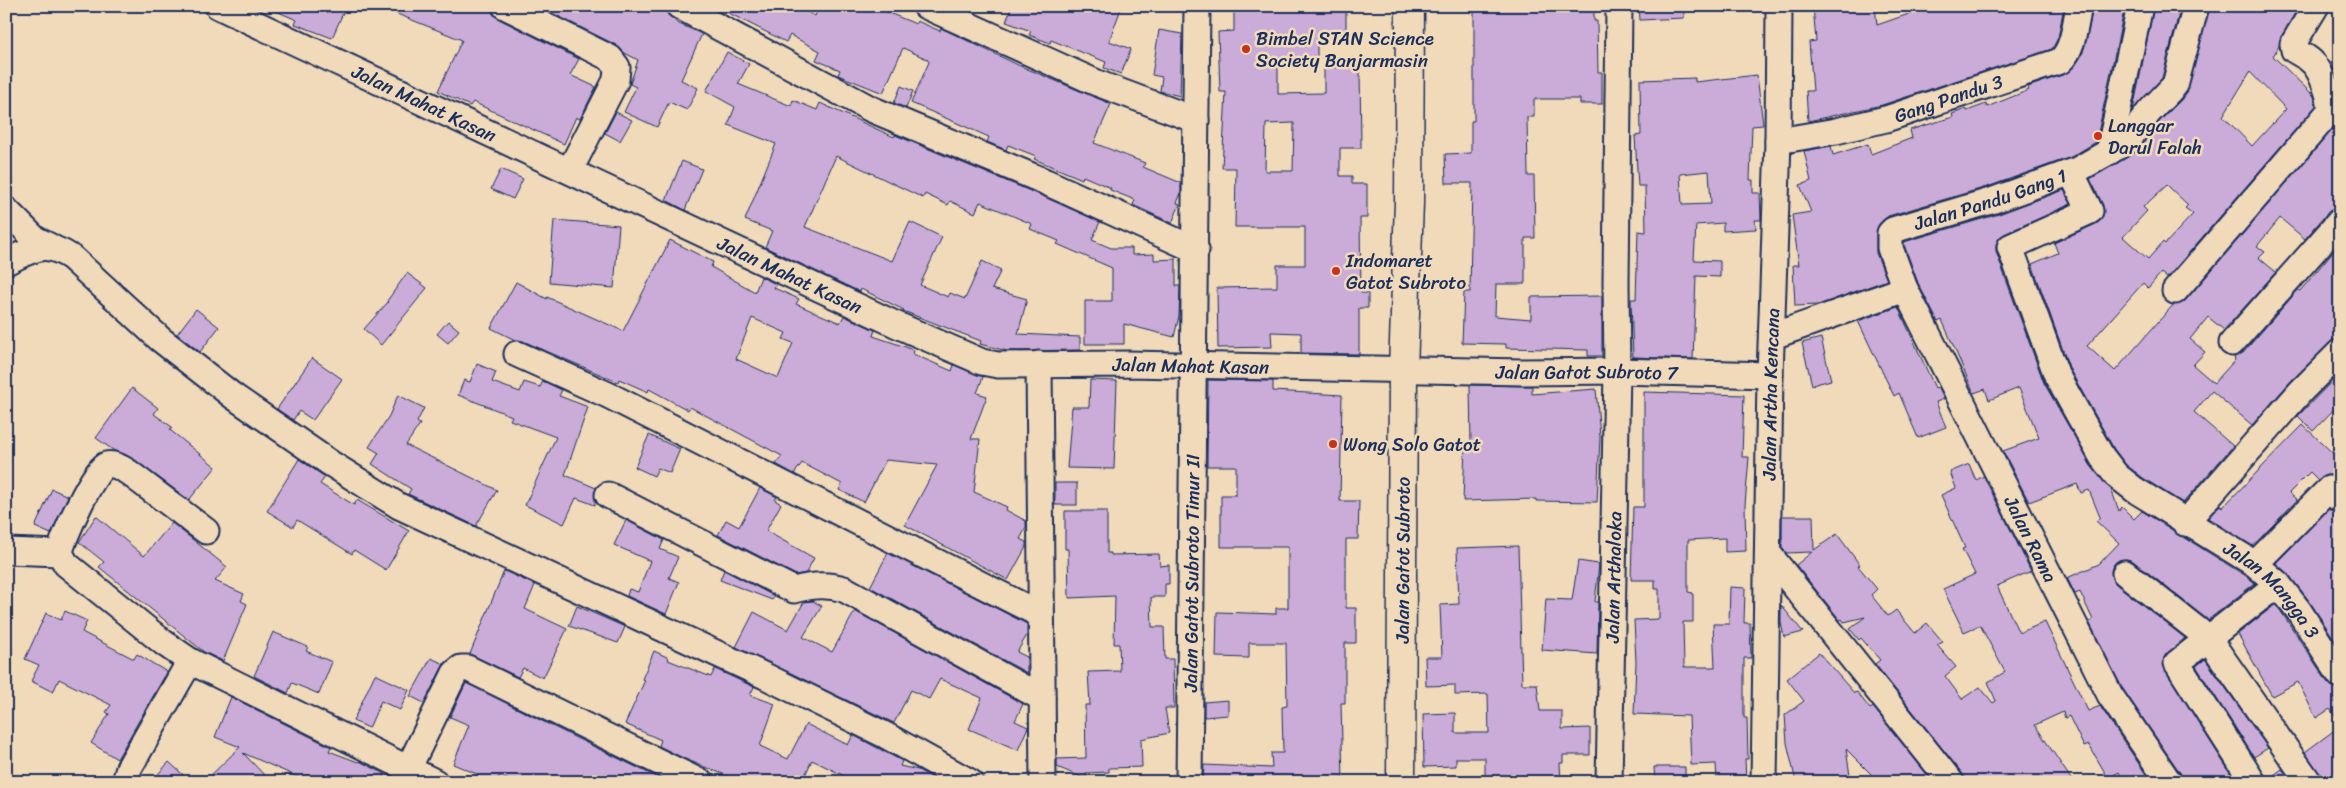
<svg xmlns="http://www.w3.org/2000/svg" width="2346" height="788" viewBox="0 0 2346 788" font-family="Sriracha,sans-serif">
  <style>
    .building { fill: #cbacd8; stroke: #1b2f5e; fill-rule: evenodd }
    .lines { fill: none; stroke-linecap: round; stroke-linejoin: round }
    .minor-casing { stroke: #1b2f5e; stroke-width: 29 }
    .major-casing { stroke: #1b2f5e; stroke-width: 31 }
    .minor { stroke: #f1daba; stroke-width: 25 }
    .major { stroke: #f1daba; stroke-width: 28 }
    .poi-dot { fill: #c8321e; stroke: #f1daba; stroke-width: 2 }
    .labels { text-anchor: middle; stroke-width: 5; stroke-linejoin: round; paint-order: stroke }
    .poi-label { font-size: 19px; fill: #1b2f5e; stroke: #f1daba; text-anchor: start }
    .street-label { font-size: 19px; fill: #1b2f5e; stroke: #f1daba }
  </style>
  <rect width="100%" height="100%" fill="#f1daba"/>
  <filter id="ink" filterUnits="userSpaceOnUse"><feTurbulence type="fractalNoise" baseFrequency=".02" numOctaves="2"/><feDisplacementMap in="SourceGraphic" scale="10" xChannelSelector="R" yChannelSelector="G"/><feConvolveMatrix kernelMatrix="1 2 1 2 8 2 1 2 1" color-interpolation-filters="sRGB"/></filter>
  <g filter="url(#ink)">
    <g class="building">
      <path d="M264 6H346L332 38 295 24 297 20Z"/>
      <path d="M377 6H491L493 14 499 19 579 59 570 75 596 87 580 119 576 117 564 144 473 102 470 106 438 91 462 40Z"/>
      <path d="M538 6H657L666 10 677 23 702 34 681 80 698 88 687 110 669 102 657 127 624 112 636 87 630 84 638 60 625 53 616 45Z"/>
      <path d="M715 6H795L815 16 820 6H885L884 11 916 24 917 21 940 31 941 28 1018 65 1111 104 1094 143 1145 163 1143 167 1181 183V193L1177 203 1180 204 1172 223 1133 205 1135 200 1110 190 1111 188 1083 176 1082 179 1034 159 1036 156 1008 145 1006 150 987 142 989 137 911 103 929 62 927 59 903 48 883 93 838 75 840 70 816 60 820 51 790 35 786 42Z"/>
      <path d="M1012 6H1122L1109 41 1131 49 1121 74 1104 68 1106 62 1051 40 1050 43 1029 35 1031 31 1006 22Z"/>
      <path d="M1234 6H1346V40H1317V66H1278V94L1324 93V68L1360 67 1361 148H1340V176H1352V184H1367V218H1360L1361 293H1368V308H1359V354L1301 353V333L1271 332 1272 347 1218 348 1217 288 1277 287V265H1305V227H1235L1236 168H1222L1226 92H1220L1218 32 1234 31ZM1294 123 1293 171H1265L1266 124Z"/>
      <path d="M1474 6H1594V21H1597L1598 72H1602V104H1580V99H1534V117H1527L1528 176H1534L1535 238H1525V284H1496L1495 316 1531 319V297L1602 296V356H1588V350L1506 348V344L1462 343 1464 292H1470L1472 183H1446L1445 154 1471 153V121H1474Z"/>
      <path d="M1639 6H1684V18L1640 20Z"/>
      <path d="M1813 6H1875L1877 25 1932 6H2064L2058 38 2052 49 1882 105 1808 121 1806 91H1813L1809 42 1816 41Z"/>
      <path d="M2093 6H2125L2096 142 2071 157 1990 186 1888 216 1880 223 1876 233V253L1887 280 1818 305 1795 306 1793 265H1799L1792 215 1811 212 1800 185 1811 181 1804 151 1831 146 1833 155 1868 144 1871 154 1912 138 1910 130 1953 117 1952 114 1966 109 1967 111 1986 104 1987 107 2029 90 2028 87 2065 74 2075 66 2082 55 2087 38Z"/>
      <path d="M2154 6H2181L2162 78 2133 110Z"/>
      <path d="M2210 6H2299L2281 37 2279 46 2273 56 2314 96 2316 106 2167 278 2161 273 2148 288 2143 283 2087 346 2115 371 2173 305 2180 304 2186 300 2333 129 2340 134V207L2329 211 2305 239 2280 218 2257 246 2265 252 2259 258 2276 272 2224 330 2208 317 2190 339 2205 352 2193 365 2214 383 2235 360 2234 357 2243 353 2298 290 2300 291 2340 243V335L2291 381 2252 425 2212 391 2194 412 2233 446 2183 503 2143 478 2126 465 2114 449 2070 370 2032 264 2058 253 2054 243 2096 224 2102 219 2103 205 2090 179 2136 152 2160 121 2186 95ZM2250 72 2286 109 2252 146 2223 116ZM2167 185 2188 205 2185 208 2193 214 2165 244 2163 242 2148 259 2123 237 2147 211 2143 207Z"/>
      <path d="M1159 30 1182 34 1180 96 1160 91 1162 77 1152 75Z"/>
      <path d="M727 52 749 64 738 84 791 106 793 100 817 110 820 103 894 137 895 135 1040 195 1100 222 1092 240 1111 248H1132V255L1154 254V260L1176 259V286H1180L1179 316 1174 337 1124 324V344H1085V301H1112V268L1057 244 1059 241 1030 229 1032 224 980 202 975 213 950 201 948 205 925 194 923 198 836 156 805 227 892 261 910 222 942 237 920 285 948 297 950 293 965 299 982 261 1001 270 992 289 1027 299 1018 334 1080 337V350L1007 351 980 344 981 341 903 311 904 310 861 289 860 292 765 247 772 231 745 220 776 144 728 125 735 107 706 91Z"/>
      <path d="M1757 75 1763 125 1752 126 1750 180H1753V193H1760L1761 220H1755L1756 229 1723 231V223L1696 225 1694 260 1720 261V277L1696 276 1693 359 1633 357 1631 299H1636L1638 231 1646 232 1645 186H1638L1635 136 1641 135 1640 80 1695 78V82ZM1709 171 1711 204 1682 205 1680 174Z"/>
      <path d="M901 86 913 91 906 108 894 103Z"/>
      <path d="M616 112 632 120 620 141 605 133Z"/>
      <path d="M682 161 702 169 685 210 666 200Z"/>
      <path d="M501 169 523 179 513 199 491 189Z"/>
      <path d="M2064 190 2071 204 2004 234 1996 244V252L2044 383 2090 464 2111 489 2119 511 2122 507 2134 519 2142 511 2246 576 2255 583 2208 620 2133 561 2127 559 2119 560 2113 565 2111 571 2112 579 2116 584 2185 638 2164 657 2165 670 2236 782H2183L2181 774 2122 688 2089 622 2093 620 2080 592 2075 594 2067 578 2099 564 2119 543 2096 521 2100 517 2089 490 2081 493 2077 484 2029 502 2003 451 2039 438 2019 388 1989 400 1985 389 1974 393 1942 320 1938 322 1918 283 1904 245V242L1999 214Z"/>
      <path d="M554 220 619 225 614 288 549 282Z"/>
      <path d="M670 240 713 262 711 267 755 292 761 277 776 284 774 288 799 299 796 304 840 323 844 316 875 330 873 336 906 347 914 351 913 354 952 371 954 365 983 377 977 393 987 396 971 439H980L974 492 1007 507 1006 510 1026 521V528L1020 539 1026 542V547L1008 580 905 525 937 465 886 460 864 502 839 490 842 484 802 463 794 474 776 464 782 456 690 407 688 410 649 389 648 392 619 379 618 382 523 341 515 340 491 328 516 282 547 299V297L623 331ZM752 318 786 333 783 339 793 343 778 378 736 359Z"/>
      <path d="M407 273 427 288 381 345 364 329 388 302 387 301Z"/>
      <path d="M1898 307 1935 388 1938 387 1944 399 1936 402 1946 427 1918 438 1899 393 1894 396 1858 321Z"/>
      <path d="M196 309 219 327 200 352 177 334Z"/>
      <path d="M448 321 459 330 448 343 437 334Z"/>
      <path d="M1821 338 1831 380 1812 385 1802 343Z"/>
      <path d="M312 358 342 379 313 420 299 411 293 420 277 409Z"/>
      <path d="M477 364 496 372 492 382 520 392 524 382 540 387 543 381 562 390 559 396 588 407 565 475 596 488 595 505 576 498 564 524 525 505 556 437 510 420 512 416 458 395 464 380 470 382Z"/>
      <path d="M2340 373V403L2313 431 2298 416Z"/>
      <path d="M1090 380 1117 381 1114 469 1067 468 1072 407H1089Z"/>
      <path d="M1208 380 1273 381V391L1342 395 1340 501H1359L1358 539H1346V608H1356V643H1345V703H1341L1343 782H1203L1204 765 1272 768 1271 753H1283L1282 707 1287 706 1286 643H1249V658L1216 657 1217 612 1276 614V608H1288V547H1221V495H1236V466H1207Z"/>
      <path d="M1470 385 1532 386V394L1596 389 1600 437 1597 502 1536 501V499L1463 501 1465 445H1471Z"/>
      <path d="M132 388 158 408 154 414 172 427 170 430 216 467 189 500 135 460 113 450 96 438Z"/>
      <path d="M1644 392 1744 395 1742 457H1749L1745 505 1746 551 1725 552V538L1688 540V592L1693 593V622H1683L1684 667H1715L1713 624H1729L1730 587 1745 588 1744 623H1750L1751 658H1744V718H1747L1748 759H1745L1746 782H1717L1716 764 1691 765 1689 716 1634 714 1636 662 1634 620 1659 619V589H1655V580H1631L1633 507H1644Z"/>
      <path d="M398 395 424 408 417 422 420 424 406 445 497 490 476 526 408 494 411 489 372 464 379 453 369 447 389 416Z"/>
      <path d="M2303 425 2340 460V479L2333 475H2326L2318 480 2310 472 2289 493 2297 500 2253 546 2208 518 2220 505 2222 508Z"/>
      <path d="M649 435 680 449 670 473 658 468 654 476 635 467Z"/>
      <path d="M299 459 325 477 320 484 354 505 357 500 409 531 386 570 354 550 352 554 297 520 293 527 267 511Z"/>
      <path d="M1969 464 1976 480 1984 476 2031 571 1997 586 2019 633 2045 622 2088 711 2100 706 2151 782H2124L2119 772 2108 778 2089 745 2084 747 2069 716 2065 718 2063 712 2035 725 2073 782H1969L1875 664 1880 660 1861 638 1859 640 1850 629 1865 617 1844 622 1842 619 1840 620 1796 565 1812 552 1786 553 1782 547V516H1813L1814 550 1837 534 1860 565 1858 566 1877 589 1871 595 1888 616 1896 610 1915 633 1927 623 1943 642 1937 645 1956 667 1945 676 1962 699 1980 687 1993 703 1996 701 1988 682 2005 672 1980 625 1964 632 1943 589 1975 574 1962 549 1965 548 1941 495 1956 488 1950 472Z"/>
      <rect x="1055" y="483" width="22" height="22"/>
      <path d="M760 488 777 497 775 500 781 504 766 531 814 558 806 573 796 575 718 535 726 520 739 527Z"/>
      <path d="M52 489 68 496 51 534 35 527Z"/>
      <path d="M2329 509 2340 514V648L2310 602 2289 575 2276 563Z"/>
      <path d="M1065 511H1107V553H1111V555L1159 554 1160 566 1169 565V584H1165V597H1151L1152 627H1164L1165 659H1173L1174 708H1165L1169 733 1141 739 1142 767 1109 768V772L1086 773V779L1057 767V759L1086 758 1085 705H1090L1088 672 1120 671 1119 644H1114L1115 596 1069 598 1068 549H1065Z"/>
      <path d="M96 516 144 556 172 523 227 567 215 581 244 594 241 601 247 604 223 661 204 652 99 567 104 562 79 542Z"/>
      <path d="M626 520 664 540 660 549 678 557 669 578 679 582 666 614 627 596 629 589 638 592 650 561 614 545Z"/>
      <path d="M1518 546 1522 684H1537L1540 711H1562V729L1590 728V755H1563V763H1560L1561 782H1485V758H1456V766L1424 767 1423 714 1455 713V733H1489L1488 694 1455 695V685L1426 686 1425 657H1442L1440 605 1459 604 1457 548Z"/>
      <path d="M888 553 1027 624V635L1017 652 1027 657V673L870 587Z"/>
      <path d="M1578 561 1599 564 1595 602H1598L1597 654 1542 650 1546 599 1572 600Z"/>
      <path d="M724 570 774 596 772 600 720 580Z"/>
      <path d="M504 571 535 585 525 609 567 629 543 678 523 668 518 677 470 654Z"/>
      <path d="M813 601 822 606 803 637 832 652 855 611 1023 704 1015 721 1028 727 1018 750 969 729 982 698 940 679 929 699 911 690 894 723 736 647 754 612 788 630 804 602Z"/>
      <path d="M2276 604 2328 683 2340 689V723L2330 709 2316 718 2298 682 2272 696 2238 634Z"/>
      <path d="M1781 605 1803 632 1784 637 1781 623Z"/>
      <path d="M577 606 625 627 618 643 569 626Z"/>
      <path d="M65 611 87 621 82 632 134 659 137 654 167 672 117 759 91 743 109 714 106 712 111 705 59 679 53 692 31 681 39 665 25 659 46 613 61 620Z"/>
      <path d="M273 632 308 647 306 651 332 662 319 694 292 683 288 693 254 676Z"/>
      <path d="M654 651 669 658 668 660 711 677 715 669 754 687 750 695 775 704 760 746 788 759 806 724 848 745 853 735 902 761 900 766 918 770 940 782H857L812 760 802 782H743L685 759 659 746 661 740 625 724 645 680 642 679Z"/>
      <path d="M1819 653 1854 693 1857 692 1870 709 1873 707 1929 777 1922 782H1879L1846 749 1851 782H1796L1787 743 1785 715 1804 701 1787 679Z"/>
      <path d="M431 658 444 664 424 703 410 696Z"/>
      <path d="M2205 659 2268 748 2254 757 2196 666Z"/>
      <path d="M375 674 409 690 400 710 381 701 369 728 353 721Z"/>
      <path d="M466 683 574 737 667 782H514L499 776 497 782H473L477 774 453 764 469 725 450 717Z"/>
      <path d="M231 697 331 747 329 751 358 762 359 761 385 774 382 782H309L243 753 271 782H204L240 747 215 737Z"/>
      <path d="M1228 700V715L1204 717V702Z"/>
      <path d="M2340 726V772L2324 782 2305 752Z"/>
      <path d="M169 762 191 782H151Z"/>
      <path d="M1654 767H1685V782H1655Z"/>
      <path d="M2282 769 2291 782H2267V780Z"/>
    </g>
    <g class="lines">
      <g class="minor-casing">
        <g id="minor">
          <path id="s1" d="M218 6 895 324 982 362 998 365 1128 364 1523 372 1617 371 1770 375"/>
          <path d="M505 6 610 58 617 67 616 80 570 170"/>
          <path d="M679 6 871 109 1046 182 1196 250"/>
          <path d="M926 6 1097 83 1196 120"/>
          <path id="s2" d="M1778 141 1836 131 1886 119 2060 61C2074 49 2075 23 2079 6"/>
          <path d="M2109 152 2140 6"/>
          <path id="s3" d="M2071 172 2090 211 2010 247 2057 376 2102 457 2116 475 2135 490 2255 564 2278 584 2299 611 2340 675"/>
          <path d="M6 210 35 239 51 247"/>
          <path d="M6 262C34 249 44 239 72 258L160 339 233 396 330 463 399 506 765 676 885 735 970 782"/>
          <path id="s4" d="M1905 289 2110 695 2169 782"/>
          <path d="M2175 291 2330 111C2332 99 2321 70 2312 62 2307 57 2300 54 2294 50L2293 44 2316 6"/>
          <path id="s5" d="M1773 336 1905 289 1890 248V233L1893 230 1994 200 2077 170 2119 146 2128 140 2149 112 2175 85 2196 6"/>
          <path d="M2232 343 2340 221"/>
          <path d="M517 354 608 395 1041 615"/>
          <path d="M1039 364 1043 782"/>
          <path d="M608 495 794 590C811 585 828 584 844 589L1042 698"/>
          <path d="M2185 523 2301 391 2340 352"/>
          <path d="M206 531 128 472C121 468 114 463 106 465 94 469 62 539 60 553L66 564 164 643 190 661 435 782"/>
          <path d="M6 551 60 553"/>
          <path d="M1768 553 1951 782"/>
          <path d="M2255 564 2329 489 2340 500"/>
          <path d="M2125 573 2208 638 2309 782"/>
          <path d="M408 769 455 673 461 668H467L700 782"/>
          <path d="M125 782 129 768 190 661"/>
          <path id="s6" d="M1189 782 1197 6"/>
          <path id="s7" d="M1609 782 1617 371 1616 282 1619 6"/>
          <path id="s8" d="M1764 782 1770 375 1778 141 1779 6"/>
          <path d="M2253 782 2177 663 2278 584"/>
        </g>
      </g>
      <g class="major-casing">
        <g id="major">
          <path id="s9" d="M1401 782 1403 369 1409 203 1410 6"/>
        </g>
      </g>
      <use href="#minor" class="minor"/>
      <use href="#major" class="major"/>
    </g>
  </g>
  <g class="poi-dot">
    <circle cx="1246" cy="49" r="5"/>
    <circle cx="2098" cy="136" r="5"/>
    <circle cx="1336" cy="271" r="5"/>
    <circle cx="1333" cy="444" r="5"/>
  </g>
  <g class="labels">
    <g class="poi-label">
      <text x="1256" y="45">Bimbel STAN Science<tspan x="1256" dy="22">Society Banjarmasin</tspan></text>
      <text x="2108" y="132">Langgar<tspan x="2108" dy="22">Darul Falah</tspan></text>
      <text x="1346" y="267">Indomaret<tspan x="1346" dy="22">Gatot Subroto</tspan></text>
      <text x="1343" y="451">Wong Solo Gatot</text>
    </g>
    <g class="street-label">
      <text dy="7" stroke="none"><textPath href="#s2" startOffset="176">Gang Pandu 3</textPath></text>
      <text dy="7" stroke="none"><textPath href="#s1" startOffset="228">Jalan Mahat Kasan</textPath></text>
      <text dy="7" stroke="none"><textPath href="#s5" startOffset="305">Jalan Pandu Gang 1</textPath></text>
      <text dy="7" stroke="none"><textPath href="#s1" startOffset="632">Jalan Mahat Kasan</textPath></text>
      <text dy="7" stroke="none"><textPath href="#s1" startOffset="1052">Jalan Mahat Kasan</textPath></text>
      <text dy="7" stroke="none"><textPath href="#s1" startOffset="1448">Jalan Gatot Subroto 7</textPath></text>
      <text dy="7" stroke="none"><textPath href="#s8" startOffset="388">Jalan Artha Kencana</textPath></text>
      <text dy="7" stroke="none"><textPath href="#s4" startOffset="280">Jalan Rama</textPath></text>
      <text dy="7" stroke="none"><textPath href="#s9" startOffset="222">Jalan Gatot Subroto</textPath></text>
      <text dy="7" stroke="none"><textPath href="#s6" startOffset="209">Jalan Gatot Subroto Timur II</textPath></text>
      <text dy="7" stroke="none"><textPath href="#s7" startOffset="205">Jalan Arthaloka</textPath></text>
      <text dy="7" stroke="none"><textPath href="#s3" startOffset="579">Jalan Mangga 3</textPath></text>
    </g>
  </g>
  <rect width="2346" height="788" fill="none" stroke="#f1daba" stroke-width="25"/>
  <rect x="12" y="12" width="2321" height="763" fill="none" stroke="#1b2f5e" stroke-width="2" filter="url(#ink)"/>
</svg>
